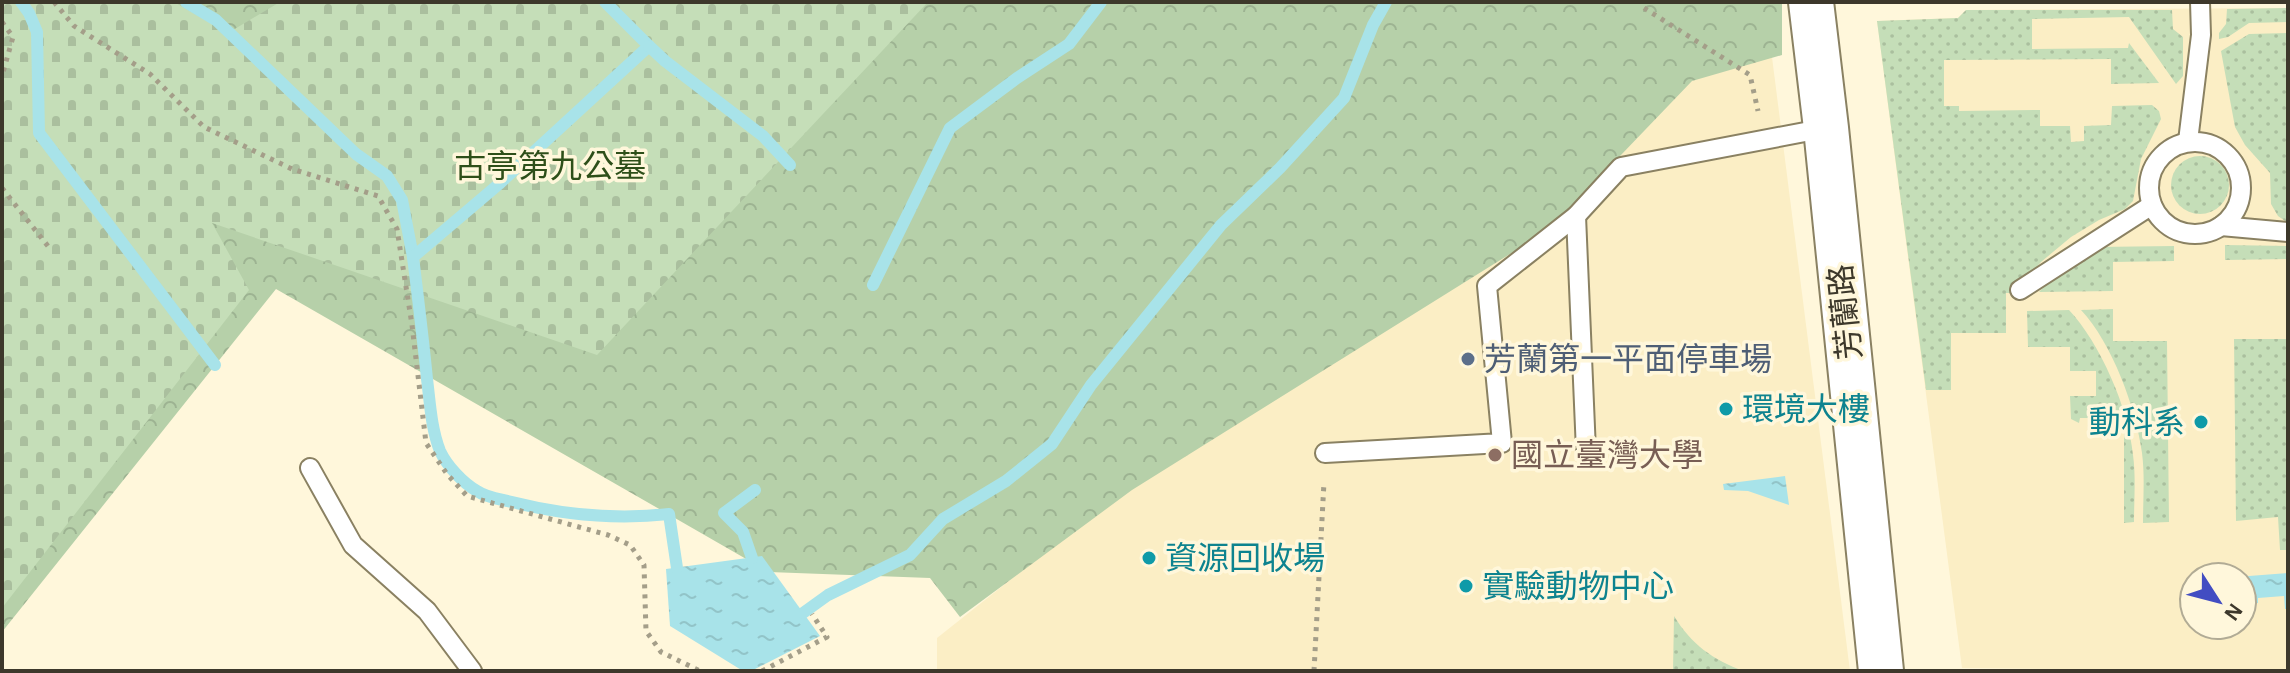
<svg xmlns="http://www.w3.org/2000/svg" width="2290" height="673" viewBox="0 0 2290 673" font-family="'Alegreya Sans','Noto Sans TC',sans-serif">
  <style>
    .built { fill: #fbeec5; fill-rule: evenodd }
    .grass { fill: url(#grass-dots) }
    .forest { fill: url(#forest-crowns) }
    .cemetery { fill: url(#cemetery-stones) }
    .water { fill: url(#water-ripples) }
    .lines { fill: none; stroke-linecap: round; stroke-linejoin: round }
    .stream { stroke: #a8e3e9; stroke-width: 12 }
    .lane-casing { stroke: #8a8162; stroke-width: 22 }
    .secondary-casing { stroke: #8a8162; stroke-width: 48 }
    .path { stroke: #a49e89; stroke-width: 5; stroke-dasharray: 4 6; stroke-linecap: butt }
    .lane { stroke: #fff; stroke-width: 18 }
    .secondary { stroke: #fff; stroke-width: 44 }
    .service-dot { fill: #5c6f8a; stroke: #fff7db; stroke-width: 3 }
    .culture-dot { fill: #0f9aa8; stroke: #fff7db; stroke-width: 3 }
    .education-dot { fill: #8d6e63; stroke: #fff7db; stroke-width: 3 }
    .labels { text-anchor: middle; stroke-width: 7; stroke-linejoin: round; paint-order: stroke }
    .park-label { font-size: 32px; fill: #2e4f19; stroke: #fff7db }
    .street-label { font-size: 32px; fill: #3d382b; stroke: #fff7db }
    .service-label { font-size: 32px; fill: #4e5e75; stroke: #fff7db; text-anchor: start }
    .culture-label { font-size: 32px; fill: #0d838f; stroke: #fff7db; text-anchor: start }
    .education-label { font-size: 32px; fill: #785e54; stroke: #fff7db; text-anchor: start }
  </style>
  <defs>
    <pattern id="grass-dots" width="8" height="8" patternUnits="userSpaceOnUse" patternTransform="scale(2)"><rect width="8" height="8" fill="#c5deb8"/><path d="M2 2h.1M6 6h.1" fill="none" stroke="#aabf9e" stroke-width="1.8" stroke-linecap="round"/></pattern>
    <pattern id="forest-crowns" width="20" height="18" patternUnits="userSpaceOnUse" patternTransform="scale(2)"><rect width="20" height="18" fill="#b6d0a9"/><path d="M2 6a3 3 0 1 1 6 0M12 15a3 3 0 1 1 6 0" fill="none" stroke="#9db392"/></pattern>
    <pattern id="cemetery-stones" width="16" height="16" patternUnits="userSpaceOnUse" patternTransform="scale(2)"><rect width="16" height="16" fill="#c5deb8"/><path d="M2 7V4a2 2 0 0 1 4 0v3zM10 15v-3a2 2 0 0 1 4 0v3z" fill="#aabf9e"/></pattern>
    <pattern id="water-ripples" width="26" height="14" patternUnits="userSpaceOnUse" patternTransform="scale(2)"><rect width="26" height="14" fill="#a8e3e9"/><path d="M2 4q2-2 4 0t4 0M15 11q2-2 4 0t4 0" fill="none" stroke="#92c4c8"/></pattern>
  </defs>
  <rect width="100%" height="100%" fill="#fff7db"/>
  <g class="built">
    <path d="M1765 2 1850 671H937V638L1399 272Z"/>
    <path d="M2288 8V671L1962 668 1877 21 1958 18 1966 10ZM2194 577H2242V625H2194Z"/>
  </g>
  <g class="grass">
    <path d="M2288 8V22L2249 23 2228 37 2219 39V33L2226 24 2227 9Z"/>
    <path d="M1966 10H2172L2173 29 2183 37V76L2176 84 2129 17 2032 19V49L2128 48 2129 43 2159 83 2111 84V59L1944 60V106H1959V111L2040 110V126H2070L2071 142 2084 141V126L2111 125 2112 106 2152 105 2159 111 2161 119 2141 159 2133 201 2125 209 2099 220 2071 237 2041 262 2014 293H2006V333H1951V390H1926L1877 21 1958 18Z"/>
    <path d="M2288 33V223L2278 216 2271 204 2270 173 2245 145 2235 127 2221 51 2249 34Z"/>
    <circle cx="2200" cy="185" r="29"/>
    <path d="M2225 245 2288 246V259L2225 260Z"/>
    <path d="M2174 246V261L2113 262V291L2039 292 2058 272 2096 247Z"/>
    <path d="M2113 309V341H2167L2169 522 2143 523C2143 500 2145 476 2142 453 2136 408 2112 343 2081 310Z"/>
    <path d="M2069 310C2100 343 2129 409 2133 455 2136 477 2134 500 2134 522L2124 523V418H2080L2079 423 2071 419 2070 396H2096V371H2070V347H2028L2027 311Z"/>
    <path d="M2234 339H2288V550H2280L2278 517 2236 521Z"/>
    <path d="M1674 616C1691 644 1713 660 1744 671H1673Z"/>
  </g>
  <path class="forest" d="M2 2H1782V55L1692 81 1550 229 1132 490 960 617 930 578 769 572 276 289 2 632Z"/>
  <path class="cemetery" d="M2 2H174L228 33 280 2H928L597 355 212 223 249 290 2 608Z"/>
  <g class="water">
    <path d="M1785 476 1789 505 1748 491 1724 490 1723 484Z"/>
    <path d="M762 556 820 636 751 671H743L670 626 666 569Z"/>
    <path d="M2288 573V609H2285L2284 596 2258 598V603L2242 604V577H2236Z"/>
  </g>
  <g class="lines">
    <g class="stream">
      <path d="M21 2 29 13 37 32 39 133 215 365"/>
      <path d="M186 2 216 20 356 154 387 176 402 200 413 257"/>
      <path d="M605 2 649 46 499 184 413 257C418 298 423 338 427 379 430 402 431 428 440 451 447 466 463 483 477 491 487 498 500 499 512 502 564 515 615 520 669 514L677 568"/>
      <path d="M649 46 665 61 763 136 790 165"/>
      <path d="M873 285 950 128 1017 78 1069 44 1101 2"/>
      <path d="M752 558 743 532 724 513 755 490"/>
      <path d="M803 613 828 595 910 555 943 519 1006 481 1052 444 1091 385 1221 225 1280 168 1344 98 1373 25 1386 2"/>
    </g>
    <g class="lane-casing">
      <g id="lane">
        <path d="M2188 141 2201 35 2200 2"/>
        <circle cx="2195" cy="188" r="46"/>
        <path d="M1576 216 1586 451"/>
        <path d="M2221 226 2288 232"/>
        <path d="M2020 290 2152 205"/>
        <path d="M1325 453 1502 443 1487 286 1576 216 1621 167 1826 128"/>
        <path d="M310 468 353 545 427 611 472 671"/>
      </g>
    </g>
    <g class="secondary-casing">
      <path id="secondary" d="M1811 2 1826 128 1881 671"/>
    </g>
    <g class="path">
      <path d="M54 2 74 26 150 74 204 127 292 169 378 196 397 229 412 325 426 443 447 474 467 496 608 535 630 545 644 565 646 631 661 652 700 671"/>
      <path d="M1644 8 1750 75 1758 111"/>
      <path d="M2 22 13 37 2 76"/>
      <path d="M2 188 51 250"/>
      <path d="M762 671 827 637 812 614"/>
      <path d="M1314 671 1324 482"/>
    </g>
    <use href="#lane" class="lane"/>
    <use href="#secondary" class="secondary"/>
  </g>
  <circle class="service-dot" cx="1468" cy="359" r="8"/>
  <g class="culture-dot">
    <circle cx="1726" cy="409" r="8"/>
    <circle cx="2201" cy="422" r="8"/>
    <circle cx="1149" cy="558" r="8"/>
    <circle cx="1466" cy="586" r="8"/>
  </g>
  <circle class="education-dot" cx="1495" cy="455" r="8"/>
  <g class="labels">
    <g class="park-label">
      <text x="550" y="177">古亭第九公墓</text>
    </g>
    <g class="street-label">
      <text transform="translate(1845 312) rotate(-96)" y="11">芳蘭路</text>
    </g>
    <g class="service-label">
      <text x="1484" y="370">芳蘭第一平面停車場</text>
    </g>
    <g class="culture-label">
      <text x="1742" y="420">環境大樓</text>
      <text x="2185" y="433" text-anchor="end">動科系</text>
      <text x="1165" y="569">資源回收場</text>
      <text x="1482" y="597">實驗動物中心</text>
    </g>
    <g class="education-label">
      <text x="1511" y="466">國立臺灣大學</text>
    </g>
  </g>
  <rect width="2290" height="673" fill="none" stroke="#3d382b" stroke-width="8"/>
  <g transform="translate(2218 601) rotate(126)"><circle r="38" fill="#fff7db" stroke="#b1ab95" stroke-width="2"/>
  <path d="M0-6L14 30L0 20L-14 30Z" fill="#424dc2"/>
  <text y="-12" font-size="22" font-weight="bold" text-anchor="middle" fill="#3d382b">N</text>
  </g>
</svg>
